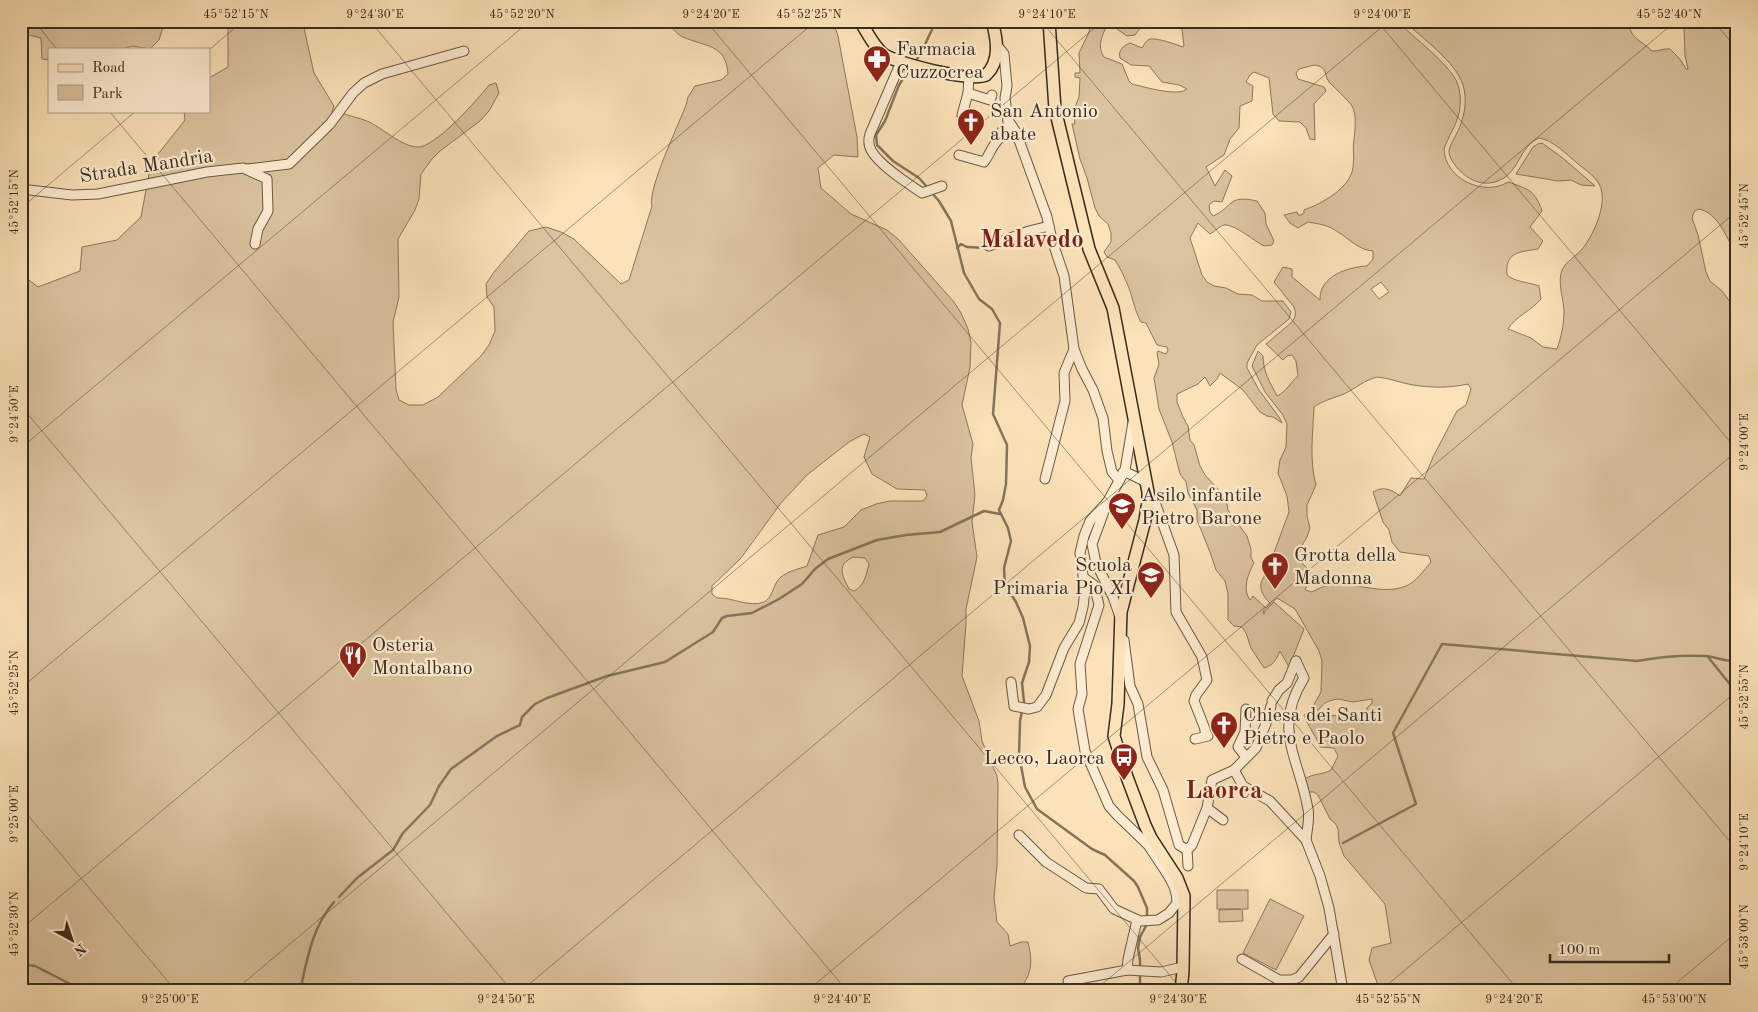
<svg xmlns="http://www.w3.org/2000/svg" width="1758" height="1012" viewBox="0 0 1758 1012" font-family="'Old Standard TT',serif">
  <style>
    .green { fill: #dbc39f; stroke: #89785e; fill-rule: evenodd }
    .lines { fill: none; stroke-linecap: round; stroke-linejoin: round }
    .stream { stroke: #85745b; stroke-width: 2.5 }
    .minor-casing { stroke: #685a45; stroke-width: 11 }
    .major-casing { stroke: #372c1e; stroke-width: 14 }
    .minor { stroke: #fdecd2; stroke-width: 9 }
    .major { stroke: #fce2b9; stroke-width: 11 }
    .ticks { fill: none; stroke: #372c1e; stroke-width: 1; stroke-opacity: 0.45 }
    .labels { text-anchor: middle; stroke-width: 4.5; stroke-linejoin: round; paint-order: stroke }
    .poi-label { font-size: 20px; fill: #372c1e; stroke: #fdecd2; text-anchor: start }
    .street-label { font-size: 20px; fill: #372c1e; stroke: #fdecd2 }
    .district-label { font-size: 25px; font-weight: bold; fill: #7a1f14; stroke: #fdecd2 }
    .neatline { fill: none; stroke: #372c1e; stroke-width: 2 }
    .ticks-label { font-size: 12px; text-anchor: middle; fill: #372c1e }
  </style>
  <rect width="100%" height="100%" fill="#fce2b9"/>
  <filter id="stains"><feTurbulence type="fractalNoise" baseFrequency=".004" numOctaves="4"/><feColorMatrix values="0 0 0 0 .2 0 0 0 0 .09 0 0 0 0 .02 0 0 0 .5 -.17"/></filter>
  <radialGradient id="worn" r=".72"><stop offset=".6" stop-color="#630" stop-opacity="0"/><stop offset="1" stop-color="#630" stop-opacity=".3"/></radialGradient>
  <g class="green">
    <path d="M22 21H62L68 24H81L82 21H170L162 30 159 40 150 49 132 46 122 49H49L48 60 42 59 41 38 21 33Z"/>
    <path d="M228 21H293L304 28 314 73 334 106 327 128 341 113C350 116 359 118 367 121 381 127 402 147 418 147 436 147 478 99 489 85L496 83 499 93 489 111 480 121 440 151 432 159 421 174 419 199 415 210 398 239 399 297 393 322 396 389 399 400 409 405H423L438 397 481 356 489 345 495 331 494 307 487 297 486 284 494 272 529 231 546 227 561 232 574 239 621 284 629 280 652 206C647 190 679 124 686 105L688 97 695 86 721 80 728 74C726 44 706 47 683 37 676 34 671 26 665 21H833L838 36 857 137 858 157 834 155 818 168 821 188 851 214 887 230 899 240 954 302 961 313 968 329 971 342 970 367 962 405 973 444 971 458 975 495 972 522 977 557 966 609V623L962 676 979 721 982 741 997 776 998 784 997 865 994 898 997 922 1008 934 1010 946 1021 942H1028C1033 963 1032 975 1018 991H21V274L38 287 80 271 82 247 117 240 141 217 151 163 185 120 184 111H209V78L228 67ZM864 434 870 437 864 457 872 474 897 489 925 490 927 496 923 501H890L876 504 861 510 844 527 818 535 807 566C799 569 788 571 781 577 773 583 773 598 764 602 750 608 731 597 717 598L712 594V586L741 558 781 503 807 475 849 442ZM854 557 865 558 869 564C866 575 865 585 854 591L849 589C842 575 836 564 854 557Z"/>
    <path d="M1091 21H1110C1103 32 1096 46 1104 57L1122 64 1129 81 1132 84C1145 87 1178 97 1187 89L1179 85 1162 82 1149 66 1131 65 1120 58C1118 50 1123 46 1130 43L1142 48C1144 45 1146 40 1150 39 1158 38 1175 44 1183 47L1184 46 1182 30 1177 21H1397C1413 37 1448 63 1457 82 1461 92 1461 103 1459 113 1456 126 1448 137 1444 149 1445 179 1484 197 1508 182 1528 189 1535 190 1542 211L1530 227 1543 241 1538 249C1519 252 1505 252 1507 275 1515 282 1528 282 1539 286L1541 299C1531 311 1516 316 1508 329L1531 338 1543 347 1557 349C1561 338 1564 324 1564 312 1564 299 1557 283 1562 270 1566 261 1577 256 1583 248 1594 234 1609 201 1599 184 1594 175 1584 169 1577 163 1566 154 1553 140 1539 138 1519 146 1519 174 1498 181 1488 185 1477 183 1469 178 1460 172 1449 161 1449 151 1450 144 1454 139 1457 133 1464 119 1468 101 1463 85 1456 62 1422 38 1404 21H1628C1631 40 1640 39 1652 51 1657 52 1664 48 1670 49L1679 58 1687 70 1688 68 1685 56 1684 24 1682 21H1737V257C1728 241 1719 212 1698 209L1694 212 1692 218 1698 235 1706 272 1710 281 1722 291 1737 311V991H1380L1369 960 1372 948 1391 943 1385 904 1344 856 1339 842 1338 829 1335 823 1330 819 1318 795 1314 792H1306L1303 780C1315 772 1320 776 1331 770L1338 756 1334 748 1320 747C1316 735 1308 727 1304 715L1312 708 1321 692 1322 661 1319 651 1295 609 1277 598 1263 611 1264 614V612L1274 602 1304 629 1289 667 1280 651C1276 660 1274 665 1264 668L1251 648 1246 633 1242 627 1234 626 1228 620V594L1225 581 1216 570 1210 552 1197 520V510L1188 493 1186 482 1180 474 1172 442 1159 409 1154 378 1159 364 1157 353 1158 351 1166 354 1168 350 1167 347 1157 345 1146 323 1141 322C1135 311 1133 300 1129 288 1125 279 1121 269 1115 260L1107 257 1104 252 1111 242V233L1108 224 1099 216 1095 208 1087 178 1080 159 1072 124H1075L1074 118H1071L1070 114 1076 113 1075 107 1079 97 1080 78 1075 77V73H1080L1079 53 1089 32ZM1314 65C1329 67 1323 75 1330 83 1337 90 1346 98 1352 106 1357 114 1355 130 1354 140 1352 148 1355 158 1353 167 1351 188 1321 204 1304 210V213L1301 215H1298L1297 212 1284 215 1290 223 1298 228 1308 222C1319 224 1329 225 1338 232 1350 239 1358 250 1373 251V259L1367 266C1348 267 1319 276 1320 300L1292 277V269L1283 267 1274 282 1294 307C1296 313 1296 316 1292 322L1266 344 1283 360 1287 356 1292 355 1296 361 1298 376C1291 382 1286 392 1277 396 1270 382 1263 372 1263 356L1258 351 1252 366 1265 392 1283 415 1287 424 1286 447 1280 460 1278 473 1287 496 1289 512 1272 558 1276 568C1258 576 1256 590 1270 603L1266 608 1253 596 1250 600C1242 589 1248 574 1254 563L1251 558V549L1247 536 1228 510 1226 498 1205 475 1200 466 1194 445 1190 440 1188 426 1183 417 1177 402V394L1198 384 1205 377 1210 386 1217 379 1220 373 1243 390 1260 412 1267 416 1273 417 1282 423 1279 417 1259 390 1247 368V363L1257 345 1289 319 1291 312 1283 301H1262L1252 295 1238 294 1226 288 1214 286 1207 282 1202 275 1190 238 1198 223 1210 234C1214 232 1220 226 1224 225 1235 224 1254 241 1264 246L1272 245 1274 241 1266 224 1265 213 1257 201C1227 194 1233 208 1213 216L1210 212 1209 205 1214 201 1222 202 1232 176 1225 170 1215 186 1206 167 1224 155 1230 139 1239 128 1240 106 1252 101 1253 86 1246 82 1250 75 1254 72 1269 78 1273 114 1279 121 1300 122 1306 128 1310 139 1315 140 1314 104 1326 91 1324 87 1298 79 1296 73 1299 69ZM1381 282 1389 292 1379 299 1371 289ZM1377 377C1390 378 1400 383 1413 385 1431 388 1450 388 1468 384L1471 389 1466 405 1457 411 1433 457 1424 479 1411 478 1400 496C1391 489 1383 486 1373 492L1383 522 1389 530 1392 542 1400 552 1429 556 1431 562C1424 570 1416 582 1406 586 1381 596 1355 581 1330 585 1324 586 1317 589 1312 592L1305 590 1309 581 1310 571 1298 559 1301 547 1307 537 1310 528 1307 516V505L1316 485C1309 460 1313 433 1314 407 1324 400 1334 398 1344 394 1356 388 1365 380 1377 377ZM1338 699 1353 702 1372 699V703L1367 708 1363 724C1353 719 1338 714 1327 716 1322 717 1320 719 1315 718 1320 705 1324 701 1338 699Z"/>
    <path d="M1116 21H1142V26L1135 35 1127 36 1117 29Z"/>
    <path d="M1542 143 1564 159 1595 186 1581 185 1571 180 1558 181 1516 174 1533 147 1538 144Z"/>
    <path d="M1217 890H1248V909H1242L1243 921 1219 922V910L1241 909H1217Z"/>
    <path d="M1270 899 1304 916 1276 970 1243 953Z"/>
  </g>
  <g class="lines">
    <g class="stream">
      <path d="M915 62 921 53 936 21"/>
      <path d="M910 68 899 85 885 121 876 135 877 145 893 161 919 178 928 188"/>
      <path d="M931 192 939 201 951 221 964 273 979 299 992 309 1000 323 993 414 1007 445 1006 484 1003 500 999 510 1008 528 1011 541 1004 568 1005 585 1016 602 1023 618 1030 646 1029 662 1022 683 1024 702 1020 721 1019 755 1025 787 1037 809 1092 849 1105 855 1134 881 1138 887 1147 908V924L1140 937 1138 948 1140 960V991"/>
      <path d="M957 248 961 244 967 247 986 248"/>
      <path d="M1708 657 1737 693"/>
      <path d="M1343 843 1416 804 1393 733 1442 644 1637 661C1659 657 1682 655 1705 656 1716 657 1726 662 1737 661"/>
      <path d="M339 897 357 878 393 850 403 833 430 805 439 786 451 769 497 736 520 725 522 717 535 704 547 698 607 676 665 662 713 632 722 618 727 616 752 613 779 599 802 584 815 569 828 559 877 540 906 535 940 532 984 511 1000 514"/>
      <path d="M21 964 35 966 84 991"/>
      <path d="M300 991C307 960 312 927 334 902"/>
    </g>
    <g class="minor-casing">
      <g id="minor">
        <path d="M996 44 1004 54 1007 86 1005 98 1008 120 1016 132 1047 217 1052 240 1064 276 1074 349 1082 369 1093 390 1103 418 1107 451 1112 472 1119 480"/>
        <path d="M901 62 870 134C868 140 868 144 871 150 879 165 907 183 922 193L942 186"/>
        <path d="M968 93 990 100 992 95"/>
        <path d="M962 115 968 93 969 76"/>
        <path d="M959 155 984 162C991 153 991 146 1000 138L1002 131 1008 128V120"/>
        <path d="M247 169 289 164 330 124 353 93 364 83 382 74 464 51"/>
        <path d="M21 189 72 195 98 194 207 172 243 168 267 179 268 211 258 229 255 244"/>
        <path d="M989 246 1029 231 1049 226"/>
        <path d="M1123 472 1130 474 1146 482"/>
        <path d="M1045 479 1065 401 1064 373 1074 349"/>
        <path d="M1148 502 1156 505 1174 555 1176 612 1202 657 1207 680 1196 695 1194 701 1205 729"/>
        <path d="M1106 506 1092 544 1096 563 1113 597 1120 617"/>
        <path d="M1084 578 1094 585 1099 605 1080 664 1082 694 1078 709 1085 751 1109 806 1117 815 1148 845 1166 872"/>
        <path d="M1124 640 1130 686 1138 704 1147 757 1163 790 1179 845 1187 850"/>
        <path d="M1296 661 1304 678C1272 729 1299 758 1308 809 1310 818 1307 830 1306 840"/>
        <path d="M1011 682 1014 706 1029 709 1037 707 1046 695 1064 648 1079 623 1083 607 1085 590 1080 553 1084 536 1090 521 1108 501 1125 470 1133 422"/>
        <path d="M1272 701 1279 690 1287 683 1296 661"/>
        <path d="M1195 739 1208 736 1205 731"/>
        <path d="M1246 757 1238 747 1245 732 1246 709"/>
        <path d="M1234 770 1243 786 1270 801 1306 840 1320 876 1329 908 1343 991"/>
        <path d="M1207 808 1223 820"/>
        <path d="M1019 835 1046 862 1086 888 1099 889 1114 909 1140 921 1158 920 1169 913 1177 903C1177 891 1173 883 1166 872L1170 870"/>
        <path d="M1188 866 1187 850 1192 845 1207 808 1212 780 1234 770 1256 748 1267 721 1271 706"/>
        <path d="M1242 959 1279 980H1292L1299 977 1334 934"/>
        <path d="M1127 970 1128 959 1137 920"/>
        <path d="M1068 981 1127 970 1161 972 1183 967"/>
      </g>
    </g>
    <g class="major-casing">
      <g id="major">
        <path d="M860 21C867 32 873 45 882 53 895 64 972 82 986 75 1001 61 997 39 992 21"/>
        <path d="M1049 21 1055 109 1089 249 1113 308 1148 492V502L1145 520 1121 612 1118 704 1114 736 1127 777 1145 825 1151 838 1177 878 1184 896 1183 971 1181 991"/>
      </g>
    </g>
    <use href="#minor" class="minor"/>
    <use href="#major" class="major"/>
  </g>
  <path class="ticks" d="M34 21 57 49M370 21 1183 991M706 21 1519 991M1041 21 1737 850M1377 21 1737 450M1713 21 1737 49M209 50 243 21M109 111 847 991M21 208 136 111M21 406 512 991M21 448 530 21M21 688 816 21M21 807 176 991M21 929 1103 21M234 991 1389 21M521 991 1676 21M807 991 1737 211M1094 991 1737 451M1380 991 1737 691M1667 991 1737 932"/>
  <defs>
    <g id="pharmacy-pin" transform="scale(1.4375)"><path d="M0 17L-7.5 6A9.5 9.5 0 1 1 7.5 6Z" fill="#8f2418" stroke="#fdecd2"/><path d="M-2-6h4v4h4v4h-4v4h-4v-4h-4v-4h4Z" fill="#fff"/></g>
    <g id="church-pin" transform="scale(1.4375)"><path d="M0 17L-7.5 6A9.5 9.5 0 1 1 7.5 6Z" fill="#8f2418" stroke="#fdecd2"/><path d="M-1.2-6h2.4v3.5h3.3v2.4h-3.3V6h-2.4V-.1h-3.3v-2.4h3.3Z" fill="#fff"/></g>
    <g id="school-pin" transform="scale(1.4375)"><path d="M0 17L-7.5 6A9.5 9.5 0 1 1 7.5 6Z" fill="#8f2418" stroke="#fdecd2"/><path d="M0-5L7-2L0 1L-7-2ZM-4 1L0 2.5L4 1V4Q0 6-4 4Z" fill="#fff"/></g>
    <g id="restaurant-pin" transform="scale(1.4375)"><path d="M0 17L-7.5 6A9.5 9.5 0 1 1 7.5 6Z" fill="#8f2418" stroke="#fdecd2"/><path d="M-5-6h1v4h1v-4h1v4h1v-4h1v5L-1.5 .5V6h-2V.5L-5-1ZM5-6V6H3V1.5H1.5Q1.5-4 5-6Z" fill="#fff"/></g>
    <g id="bus-pin" transform="scale(1.4375)"><path d="M0 17L-7.5 6A9.5 9.5 0 1 1 7.5 6Z" fill="#8f2418" stroke="#fdecd2"/><path d="M-5-6H5V4H4V6H2V4H-2V6H-4V4H-5ZM-3.5-4V0h7V-4ZM-3.5 1.2v1.5H-2V1.2ZM2 1.2v1.5H3.5V1.2Z" fill="#fff"/></g>
  </defs>
  <g fill-rule="evenodd">
    <use href="#pharmacy-pin" x="877" y="59"/>
    <use href="#church-pin" x="971" y="122"/>
    <use href="#school-pin" x="1122" y="506"/>
    <use href="#church-pin" x="1275" y="566"/>
    <use href="#school-pin" x="1151" y="575"/>
    <use href="#restaurant-pin" x="353" y="655"/>
    <use href="#church-pin" x="1224" y="725"/>
    <use href="#bus-pin" x="1124" y="757"/>
  </g>
  <g class="labels">
    <g class="poi-label">
      <text x="896" y="55">Farmacia<tspan x="896" dy="23">Cuzzocrea</tspan></text>
      <text x="990" y="117">San Antonio<tspan x="990" dy="23">abate</tspan></text>
      <text x="1141" y="501">Asilo infantile<tspan x="1141" dy="23">Pietro Barone</tspan></text>
      <text x="1294" y="561">Grotta della<tspan x="1294" dy="23">Madonna</tspan></text>
      <text x="1132" y="571" text-anchor="end">Scuola<tspan x="1132" dy="23">Primaria Pio XI</tspan></text>
      <text x="372" y="651">Osteria<tspan x="372" dy="23">Montalbano</tspan></text>
      <text x="1243" y="721">Chiesa dei Santi<tspan x="1243" dy="23">Pietro e Paolo</tspan></text>
      <text x="1105" y="764" text-anchor="end">Lecco, Laorca</text>
    </g>
    <g class="street-label">
      <text transform="translate(146 165) rotate(-9)" y="7">Strada Mandria</text>
    </g>
    <g class="district-label">
      <text x="1032" y="247">Malavedo</text>
      <text x="1224" y="798">Laorca</text>
    </g>
  </g>
  <rect width="1758" height="1012" fill="none" stroke="#fce2b9" stroke-width="55"/>
  <rect x="48" y="48" width="162" height="65" fill="#fdecd2" stroke="#ae9f8a"/>
  <rect x="58" y="64" width="25" height="8" fill="#fce2b9" stroke="#ae9f8a"/>
  <text x="92" y="72" font-size="15" fill="#372c1e">Road</text>
  <rect x="58" y="85" width="25" height="15" fill="#dbc39f" stroke="#ae9f8a"/>
  <text x="92" y="98" font-size="15" fill="#372c1e">Park</text>
  <g transform="translate(72 940) rotate(140)" stroke="#fdecd2" stroke-width="4" paint-order="stroke">
  <path d="M0-4L9 19L0 12L-9 19Z" fill="#372c1e"/>
  <text y="-8" font-size="14" font-weight="bold" text-anchor="middle" fill="#372c1e">N</text>
  </g>
  <path d="M1550 954v8h119v-8" fill="none" stroke="#372c1e" stroke-width="2.5"/>
  <text x="1558" y="954" font-size="15" fill="#372c1e" stroke="#fdecd2" stroke-width="4" paint-order="stroke">100 m</text>
  <rect x="28" y="28" width="1702" height="956" class="neatline"/>
  <g class="ticks-label">
    <text x="236" y="18">45°52'15"N</text>
    <text x="375" y="18">9°24'30"E</text>
    <text x="522" y="18">45°52'20"N</text>
    <text x="711" y="18">9°24'20"E</text>
    <text x="809" y="18">45°52'25"N</text>
    <text x="1047" y="18">9°24'10"E</text>
    <text x="1382" y="18">9°24'00"E</text>
    <text x="1669" y="18">45°52'40"N</text>
    <text transform="translate(14 202) rotate(-90)" y="4">45°52'15"N</text>
    <text transform="translate(1744 216) rotate(-90)" y="4">45°52'45"N</text>
    <text transform="translate(14 414) rotate(-90)" y="4">9°24'50"E</text>
    <text transform="translate(1744 442) rotate(-90)" y="4">9°24'00"E</text>
    <text transform="translate(14 683) rotate(-90)" y="4">45°52'25"N</text>
    <text transform="translate(1744 697) rotate(-90)" y="4">45°52'55"N</text>
    <text transform="translate(14 814) rotate(-90)" y="4">9°25'00"E</text>
    <text transform="translate(1744 842) rotate(-90)" y="4">9°24'10"E</text>
    <text transform="translate(14 924) rotate(-90)" y="4">45°52'30"N</text>
    <text transform="translate(1744 937) rotate(-90)" y="4">45°53'00"N</text>
    <text x="170" y="1003">9°25'00"E</text>
    <text x="506" y="1003">9°24'50"E</text>
    <text x="842" y="1003">9°24'40"E</text>
    <text x="1178" y="1003">9°24'30"E</text>
    <text x="1388" y="1003">45°52'55"N</text>
    <text x="1514" y="1003">9°24'20"E</text>
    <text x="1674" y="1003">45°53'00"N</text>
  </g>
  <rect width="100%" height="100%" filter="url(#stains)"/>
  <rect width="100%" height="100%" fill="url(#worn)"/>
</svg>
